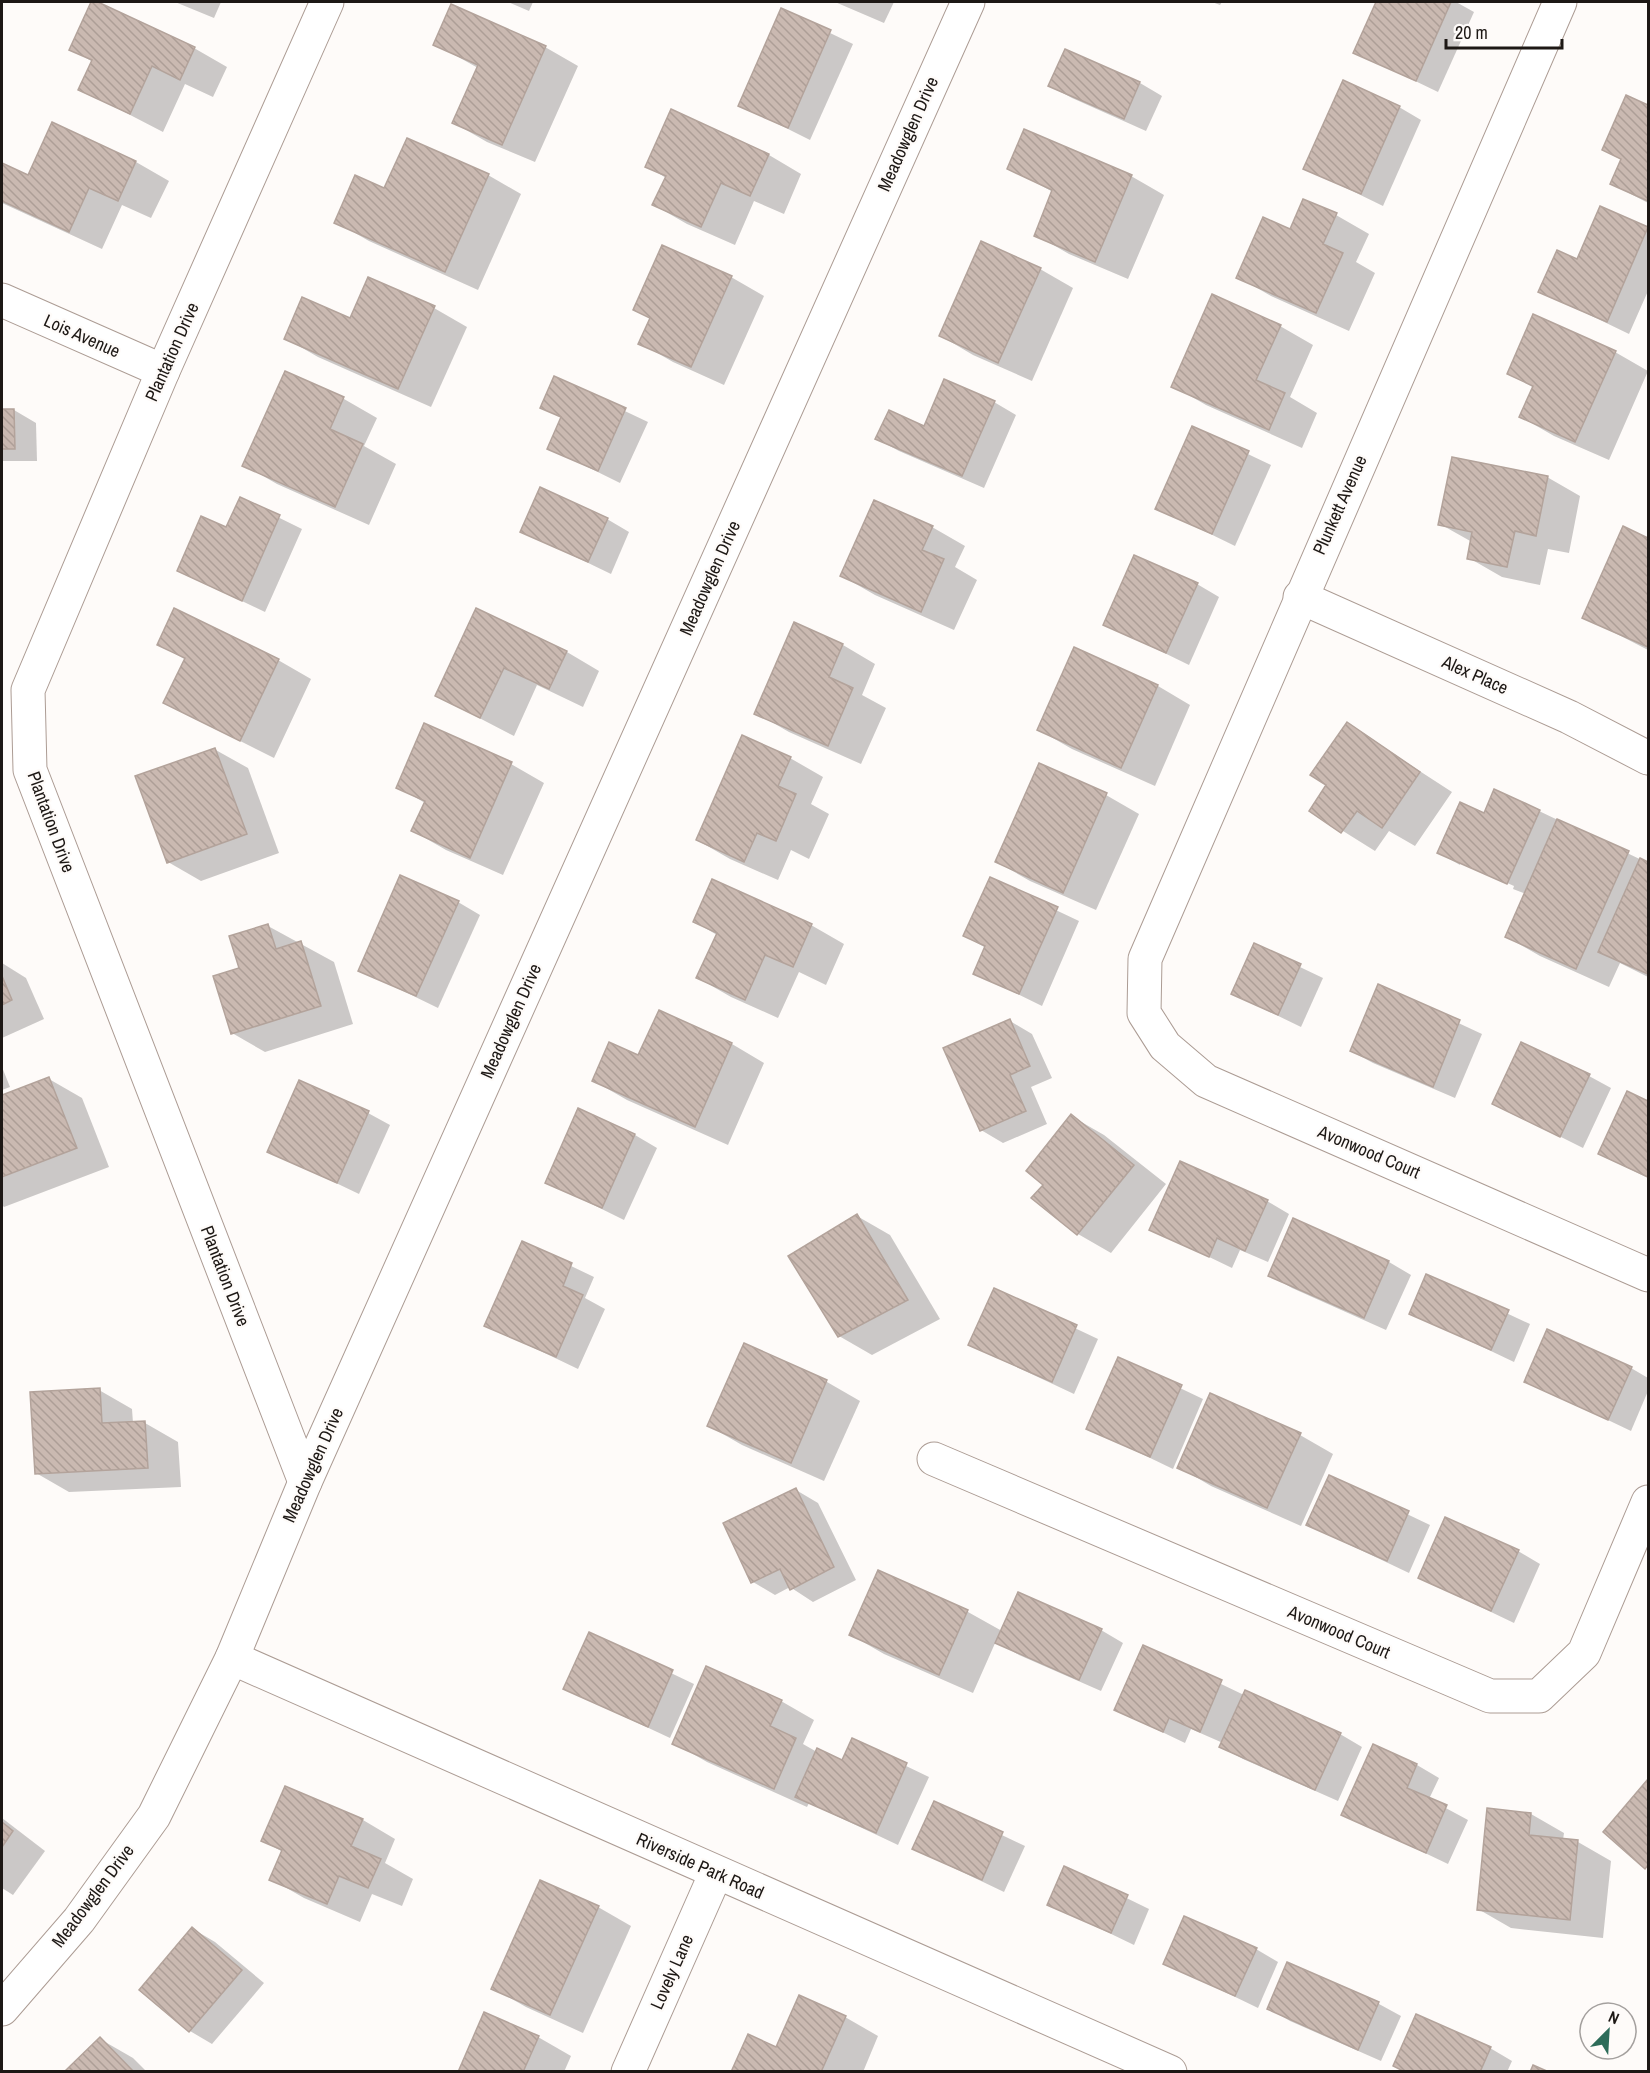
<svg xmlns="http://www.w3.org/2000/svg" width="1650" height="2073" viewBox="0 0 1650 2073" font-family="'Archivo Narrow',sans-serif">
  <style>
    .shadow { fill: #0003 }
    .building { fill: url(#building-back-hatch); stroke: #b3a39b; stroke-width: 1.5 }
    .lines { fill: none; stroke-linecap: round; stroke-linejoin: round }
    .street-casing { stroke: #ac9c94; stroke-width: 35 }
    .street { stroke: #fff; stroke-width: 33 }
    .labels { text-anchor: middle; stroke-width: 4.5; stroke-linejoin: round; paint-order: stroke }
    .street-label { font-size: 18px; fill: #1d1815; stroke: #fefbf9 }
  </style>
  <defs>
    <pattern id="building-back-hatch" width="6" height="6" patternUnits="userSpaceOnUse" patternTransform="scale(1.5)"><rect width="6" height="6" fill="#cab9b1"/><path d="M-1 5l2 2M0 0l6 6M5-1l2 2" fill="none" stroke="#ad9e97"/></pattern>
  </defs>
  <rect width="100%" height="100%" fill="#fefbf9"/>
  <g class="shadow">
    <path d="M93 2 194 48 227 67 213 97 185 84 163 132 80 89 93 62 71 49Z"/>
    <path d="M175 2H221L214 18Z"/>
    <path d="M508 2H533L529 11Z"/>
    <path d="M835 2H894L884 23Z"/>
    <path d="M1212 2H1222L1220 5Z"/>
    <path d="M1378 2H1456L1474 12 1438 92 1355 52Z"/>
    <path d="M782 10 853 44 810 140 740 105Z"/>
    <path d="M435 44 545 47 578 66 535 162 487 142 454 123 478 68Z"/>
    <path d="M1066 51 1140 83 1162 96 1146 131 1072 98 1050 86Z"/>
    <path d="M1627 97 1648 107V203L1612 184 1622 160 1603 150Z"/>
    <path d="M1399 107 1421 120 1383 206 1305 168Z"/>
    <path d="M672 111 769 155 801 174 784 214 754 201 735 245 687 224 654 205 666 178 647 166Z"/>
    <path d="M53 124 136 162 169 181 151 218 122 205 102 249 2 203V164L28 177Z"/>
    <path d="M1009 168 1131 176 1164 195 1128 279 1069 254 1036 235 1053 192Z"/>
    <path d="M488 175 521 194 478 290 369 241 336 222 385 190Z"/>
    <path d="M1601 208 1648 229V291L1629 334 1540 291 1578 261Z"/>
    <path d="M1336 215 1369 234 1356 262 1375 273 1349 331 1271 296 1238 277 1290 231Z"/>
    <path d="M1040 269 1073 288 1032 381 973 355 941 336Z"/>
    <path d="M731 277 764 296 724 385 673 362 640 343 651 319 635 310Z"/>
    <path d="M434 308 467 327 431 407 318 357 285 338 351 320Z"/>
    <path d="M1280 326 1313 345 1290 397 1317 413 1302 448 1206 405 1173 386Z"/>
    <path d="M1615 352 1648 371 1609 460 1554 436 1521 417 1534 388 1509 373Z"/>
    <path d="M286 373 344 399 377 418 364 446 396 464 369 525 277 484 244 465Z"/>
    <path d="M555 378 648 422 620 483 549 448 562 418 542 407Z"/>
    <path d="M994 402 1016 415 984 488 899 451 877 439 925 428Z"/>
    <path d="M14 410 36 423 37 461H2V411Z"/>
    <path d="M1193 428 1271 465 1235 546 1157 508Z"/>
    <path d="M1547 477 1580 496 1569 553 1548 549 1540 585 1502 577 1469 558 1472 542 1440 524Z"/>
    <path d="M241 499 302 529 265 612 179 571 227 529Z"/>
    <path d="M607 519 629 532 611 574 522 531Z"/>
    <path d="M932 527 965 546 955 567 977 580 954 630 875 595 842 576Z"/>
    <path d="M1623 528 1648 540V650L1584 617Z"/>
    <path d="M1197 584 1219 597 1189 665 1105 624Z"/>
    <path d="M477 610 567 652 599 671 583 707 537 685 514 736 437 696Z"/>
    <path d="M795 624 843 645 875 664 862 695 886 708 861 764 789 732 756 713Z"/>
    <path d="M158 644 278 660 311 679 274 758 165 703 186 660Z"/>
    <path d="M1074 649 1158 686 1190 705 1155 786 1072 749 1039 730Z"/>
    <path d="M1347 724 1452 792 1415 846 1389 831 1375 851 1311 811 1328 785Z"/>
    <path d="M425 725 511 764 544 783 503 875 446 850 413 831 425 803 398 787Z"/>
    <path d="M743 737 790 758 823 777 811 804 829 814 809 859 791 850 778 880 730 859 697 840Z"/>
    <path d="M214 749 248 768 279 853 201 881 168 862Z"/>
    <path d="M1106 795 1139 814 1096 910 1030 881 997 862Z"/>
    <path d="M1539 811 1648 863V977L1620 963 1609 987 1540 956 1507 937 1526 894 1513 889 1514 886 1460 862V865L1439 853 1484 815Z"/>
    <path d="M990 879 1079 921 1042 1006 975 973 986 948 965 936Z"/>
    <path d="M458 902 480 915 438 1008 360 970Z"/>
    <path d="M695 922 811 925 844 944 826 985 799 972 778 1018 731 997 698 978 717 935Z"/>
    <path d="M268 926 334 962 353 1024 265 1052 232 1033 241 969Z"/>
    <path d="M1254 945 1323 978 1301 1027 1233 994Z"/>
    <path d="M2 963 26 978 44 1019 2 1038Z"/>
    <path d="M1379 986 1482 1034 1455 1098 1373 1063 1351 1051Z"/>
    <path d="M659 1012 732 1044 764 1063 728 1145 627 1100 594 1081 639 1057Z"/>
    <path d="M1010 1021 1032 1034 1052 1078 1031 1087 1047 1124 1003 1143 981 1130Z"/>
    <path d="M2 1067 10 1087 2 1090Z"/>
    <path d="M1589 1076 1611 1088 1583 1148 1493 1103Z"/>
    <path d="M49 1079 82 1098 109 1167 4 1207 2 1205V1096Z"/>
    <path d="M1627 1093 1648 1102V1178L1600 1154Z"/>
    <path d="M368 1113 390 1125 359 1194 269 1151Z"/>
    <path d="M1071 1116 1104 1135 1166 1184 1111 1253 1078 1234 1033 1198 1045 1184Z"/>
    <path d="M635 1135 657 1148 624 1220 547 1182Z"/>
    <path d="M1267 1201 1289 1214 1268 1262 1240 1250 1232 1268 1151 1229Z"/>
    <path d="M857 1216 890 1235 940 1319 872 1355 839 1336Z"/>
    <path d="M1294 1220 1389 1262 1411 1275 1386 1330 1292 1288 1270 1275Z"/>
    <path d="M523 1243 594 1277 585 1298 605 1309 578 1369 486 1325Z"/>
    <path d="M1427 1276 1530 1324 1514 1362 1411 1313Z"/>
    <path d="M994 1290 1098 1339 1074 1394 970 1345Z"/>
    <path d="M745 1345 827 1382 860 1401 824 1481 742 1445 709 1426Z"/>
    <path d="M1119 1359 1203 1399 1173 1469 1088 1428Z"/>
    <path d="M1631 1368 1648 1378V1391L1631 1431 1526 1381Z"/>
    <path d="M99 1390 132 1409 133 1423H145L178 1442 181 1487 69 1492 36 1473Z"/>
    <path d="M1300 1435 1333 1454 1301 1526 1211 1486 1179 1467Z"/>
    <path d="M1329 1477 1430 1525 1409 1573 1308 1525Z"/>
    <path d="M796 1490 818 1503 856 1580 813 1602 790 1587 775 1595 753 1582 725 1524Z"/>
    <path d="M1518 1551 1540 1564 1514 1623 1420 1578Z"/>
    <path d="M879 1572 968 1612 1002 1631 1101 1630 1123 1643 1101 1691 1019 1655 996 1641 973 1693 884 1654 851 1635Z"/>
    <path d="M589 1634 694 1684 670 1738 565 1689Z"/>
    <path d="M1144 1647 1244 1695 1340 1734 1362 1747 1338 1801 1243 1759 1221 1747 1223 1743 1191 1729 1185 1743 1116 1710Z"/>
    <path d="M781 1701 814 1720 803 1744 817 1752 843 1762 852 1740 929 1777 898 1845 809 1803 807 1807 707 1762 674 1743Z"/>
    <path d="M1417 1765 1439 1778 1429 1799 1468 1820 1448 1864 1343 1814Z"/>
    <path d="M1648 1781V1869L1605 1832Z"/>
    <path d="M935 1803 1025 1846 1004 1892 914 1849Z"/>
    <path d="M1488 1810 1531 1814 1564 1833 1563 1840 1578 1842 1611 1861 1603 1938 1511 1928 1478 1909Z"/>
    <path d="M2 1818 45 1851 13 1895 2 1888Z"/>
    <path d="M363 1820 395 1839 385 1863 413 1879 402 1906 372 1894 360 1922 304 1898 271 1879 283 1852 263 1841Z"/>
    <path d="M1065 1868 1149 1909 1134 1945 1049 1904Z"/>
    <path d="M598 1907 631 1926 583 2033 526 2007 493 1988Z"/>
    <path d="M193 1929 215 1942 264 1983 212 2044 190 2031 141 1990Z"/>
    <path d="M1256 1949 1278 1962 1258 2008 1165 1963Z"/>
    <path d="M1288 1964 1379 2004 1401 2016 1381 2061 1290 2021 1268 2008Z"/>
    <path d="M845 2017 878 2036 863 2072H733Z"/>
    <path d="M538 2037 571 2056 564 2072H459Z"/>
    <path d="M100 2039 133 2058 147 2072H66Z"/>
    <path d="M1490 2048 1512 2061 1507 2072H1405Z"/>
  </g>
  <g class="building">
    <path d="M91 2H98L195 47 180 80 152 66 130 114 78 90 92 60 69 50Z"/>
    <path d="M1376 2H1451L1416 81 1353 53Z"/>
    <path d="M451 4 546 46 502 145 452 123 478 65 433 45Z"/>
    <path d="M781 8 831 30 788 128 738 106Z"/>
    <path d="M1065 49 1140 82 1124 119 1048 86Z"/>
    <path d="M1343 80 1400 106 1361 194 1303 169Z"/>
    <path d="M1626 95 1648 105V201L1610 184 1621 159 1602 150Z"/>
    <path d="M671 109 769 154 750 196 721 183 701 227 652 205 666 176 645 167Z"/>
    <path d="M52 122 136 161 118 201 89 188 69 232 2 201V163L28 175Z"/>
    <path d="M1024 129 1132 175 1095 262 1034 236 1052 190 1007 169Z"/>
    <path d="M407 138 489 174 445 272 334 223 355 175 384 188Z"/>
    <path d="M1303 199 1337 213 1323 244 1343 253 1316 313 1236 278 1263 217 1290 229Z"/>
    <path d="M1600 206 1648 227 1607 322 1538 292 1557 250 1577 259Z"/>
    <path d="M981 241 1041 268 998 363 939 336Z"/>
    <path d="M662 245 732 276 691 367 638 344 650 318 633 310Z"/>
    <path d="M368 277 435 306 398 389 284 339 302 297 350 318Z"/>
    <path d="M1212 294 1281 325 1256 380 1285 393 1269 430 1171 387Z"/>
    <path d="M1533 314 1616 351 1575 442 1519 417 1533 386 1507 374Z"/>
    <path d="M285 371 344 397 330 429 363 444 335 507 242 466Z"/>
    <path d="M554 376 626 408 598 471 547 449 561 417 540 408Z"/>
    <path d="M944 379 995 401 962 476 875 439 889 410 924 426Z"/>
    <path d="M2 409H14L15 449H2Z"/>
    <path d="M1192 426 1249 451 1212 534 1155 509Z"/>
    <path d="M1452 457 1548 476 1536 536 1515 531 1507 567 1467 559 1472 532 1438 525Z"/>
    <path d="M540 487 608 518 588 562 520 532Z"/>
    <path d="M240 497 280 515 242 601 177 571 201 516 226 527Z"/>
    <path d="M874 500 933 526 922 550 944 559 921 612 840 576Z"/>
    <path d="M1623 526 1648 538V647L1582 618Z"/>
    <path d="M1134 555 1198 583 1166 653 1103 625Z"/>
    <path d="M174 608 279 659 240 741 163 703 185 658 157 645Z"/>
    <path d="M476 608 567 651 549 689 504 668 480 718 435 696Z"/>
    <path d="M794 622 843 644 829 677 853 688 828 746 754 714Z"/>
    <path d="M1074 647 1158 685 1121 768 1037 730Z"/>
    <path d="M1347 722 1420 772 1382 828 1357 811 1341 833 1309 811 1326 785 1310 775Z"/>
    <path d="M424 723 512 762 470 858 411 831 425 801 396 788Z"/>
    <path d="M742 735 791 757 778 786 796 794 776 841 757 833 744 862 696 840Z"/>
    <path d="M215 748 247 834 167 863 135 776Z"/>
    <path d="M1039 763 1107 793 1063 893 995 862Z"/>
    <path d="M1494 789 1540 810 1507 884 1437 853 1460 802 1484 813Z"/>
    <path d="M1557 819 1629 851 1576 969 1505 937Z"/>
    <path d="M1640 858 1648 862V974L1598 952Z"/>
    <path d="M400 875 459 901 416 996 358 971Z"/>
    <path d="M990 877 1058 907 1019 994 973 974 985 946 963 936Z"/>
    <path d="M712 879 812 924 793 967 765 955 745 1000 696 978 717 933 693 922Z"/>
    <path d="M268 924 276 949 301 941 321 1006 231 1034 213 976 239 968 229 936Z"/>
    <path d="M1254 943 1301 964 1278 1015 1231 994Z"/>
    <path d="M2 976 12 1000 2 1005Z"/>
    <path d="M1378 984 1460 1020 1433 1087 1350 1051Z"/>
    <path d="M659 1010 732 1043 695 1127 592 1081 609 1042 638 1055Z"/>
    <path d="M1010 1019 1030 1066 1010 1075 1026 1111 980 1131 943 1048Z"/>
    <path d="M1521 1042 1590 1074 1560 1137 1492 1104Z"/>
    <path d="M49 1077 77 1148 2 1177V1095Z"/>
    <path d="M299 1080 369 1111 337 1183 267 1152Z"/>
    <path d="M1627 1091 1648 1101V1177L1598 1154Z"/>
    <path d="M578 1108 635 1134 602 1208 545 1183Z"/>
    <path d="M1071 1114 1134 1165 1077 1235 1031 1198 1043 1185 1026 1171Z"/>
    <path d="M1180 1161 1268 1200 1245 1251 1217 1238 1209 1257 1149 1230Z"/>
    <path d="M857 1214 908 1300 838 1337 788 1256Z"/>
    <path d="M1293 1218 1389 1261 1364 1318 1268 1276Z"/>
    <path d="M522 1241 572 1263 563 1286 583 1295 556 1357 484 1326Z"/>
    <path d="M1426 1274 1509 1310 1491 1350 1409 1314Z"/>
    <path d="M994 1288 1077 1325 1052 1382 968 1345Z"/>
    <path d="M1547 1329 1632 1367 1608 1420 1524 1382Z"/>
    <path d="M744 1343 827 1380 791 1463 707 1426Z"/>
    <path d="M1118 1357 1182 1385 1150 1457 1086 1429Z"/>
    <path d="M100 1388 102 1423 145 1421 148 1468 35 1474 30 1392Z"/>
    <path d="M1210 1393 1301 1433 1267 1508 1177 1468Z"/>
    <path d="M1329 1475 1409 1511 1387 1561 1306 1525Z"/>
    <path d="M796 1488 834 1567 790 1590 780 1569 751 1583 723 1523Z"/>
    <path d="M1445 1517 1519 1550 1491 1611 1418 1578Z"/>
    <path d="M878 1570 968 1610 939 1675 849 1635Z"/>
    <path d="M1018 1592 1102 1629 1079 1680 995 1643Z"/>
    <path d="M589 1632 673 1670 648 1727 563 1689Z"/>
    <path d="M1143 1645 1222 1680 1200 1732 1169 1718 1163 1732 1114 1710Z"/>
    <path d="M706 1666 782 1700 770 1726 796 1738 774 1789 672 1744Z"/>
    <path d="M1245 1690 1341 1733 1315 1790 1219 1747Z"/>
    <path d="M852 1738 907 1763 876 1833 795 1797 817 1748 842 1760Z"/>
    <path d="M1373 1744 1417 1764 1407 1788 1447 1805 1426 1853 1341 1815Z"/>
    <path d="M1648 1779V1865L1645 1869 1603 1832Z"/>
    <path d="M285 1786 363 1819 351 1846 381 1859 368 1888 339 1876 327 1904 269 1880 282 1850 261 1841Z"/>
    <path d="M934 1801 1003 1832 982 1880 912 1849Z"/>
    <path d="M1487 1808 1531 1813 1529 1835 1578 1840 1570 1920 1477 1910Z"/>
    <path d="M2 1822 13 1831 2 1847Z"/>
    <path d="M1064 1866 1128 1895 1111 1933 1047 1905Z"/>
    <path d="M540 1880 599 1906 550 2015 491 1989Z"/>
    <path d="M1184 1916 1257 1948 1235 1996 1163 1964Z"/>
    <path d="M192 1927 242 1970 189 2032 139 1990Z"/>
    <path d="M1287 1962 1379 2002 1358 2050 1267 2009Z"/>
    <path d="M799 1995 846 2016 821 2072H731L748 2034 776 2047Z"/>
    <path d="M484 2012 539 2036 523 2072H458Z"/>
    <path d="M1416 2014 1491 2047 1480 2072H1405L1393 2066Z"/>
    <path d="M100 2037 134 2072H64Z"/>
    <path d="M1533 2065 1549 2072H1530Z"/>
  </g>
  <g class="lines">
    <g class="street-casing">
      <g id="street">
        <path d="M1560 2 1145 959 1144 1013 1165 1046 1206 1081 1648 1275"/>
        <path d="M2 300 163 371"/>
        <path d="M1300 597 1569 717 1648 758"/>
        <path d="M934 1459 1490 1696H1539L1584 1653 1648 1502"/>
        <path d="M305 1482 30 770 28 690 163 371 327 2"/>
        <path d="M232 1658 1170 2072"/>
        <path d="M2 2009 79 1920 154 1816 232 1658 305 1482 968 2"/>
        <path d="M628 2072 716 1873"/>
      </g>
    </g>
    <use href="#street" class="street"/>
  </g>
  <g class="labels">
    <g class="street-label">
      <text transform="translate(908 134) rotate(-66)" y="6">Meadowglen Drive</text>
      <text transform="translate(82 336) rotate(24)" y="6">Lois Avenue</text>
      <text transform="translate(172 352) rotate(-66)" y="6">Plantation Drive</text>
      <text transform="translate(1340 505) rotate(-66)" y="6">Plunkett Avenue</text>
      <text transform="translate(710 578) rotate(-66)" y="6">Meadowglen Drive</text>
      <text transform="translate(1475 675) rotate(24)" y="6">Alex Place</text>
      <text transform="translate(51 822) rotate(70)" y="6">Plantation Drive</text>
      <text transform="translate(511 1021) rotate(-66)" y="6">Meadowglen Drive</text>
      <text transform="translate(1369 1152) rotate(23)" y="6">Avonwood Court</text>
      <text transform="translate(225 1276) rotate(69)" y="6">Plantation Drive</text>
      <text transform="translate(313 1465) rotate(-66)" y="6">Meadowglen Drive</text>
      <text transform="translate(1339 1632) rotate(23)" y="6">Avonwood Court</text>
      <text transform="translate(700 1866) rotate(24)" y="6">Riverside Park Road</text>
      <text transform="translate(93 1896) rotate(-53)" y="6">Meadowglen Drive</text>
      <text transform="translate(672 1972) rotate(-66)" y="6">Lovely Lane</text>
    </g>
  </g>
  <rect width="1650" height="2073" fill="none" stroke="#1d1815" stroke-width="6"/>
  <g transform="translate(1608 2031) rotate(24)"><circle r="28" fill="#fefbf9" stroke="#a4a09e" stroke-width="1.5"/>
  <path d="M0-4.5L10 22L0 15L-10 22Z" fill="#2d6c59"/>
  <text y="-9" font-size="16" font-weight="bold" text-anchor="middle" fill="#1d1815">N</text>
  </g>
  <path d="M1446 39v9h116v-9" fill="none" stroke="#1d1815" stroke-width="3"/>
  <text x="1455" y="39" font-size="18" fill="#1d1815" stroke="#fefbf9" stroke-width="4.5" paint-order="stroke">20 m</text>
</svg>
